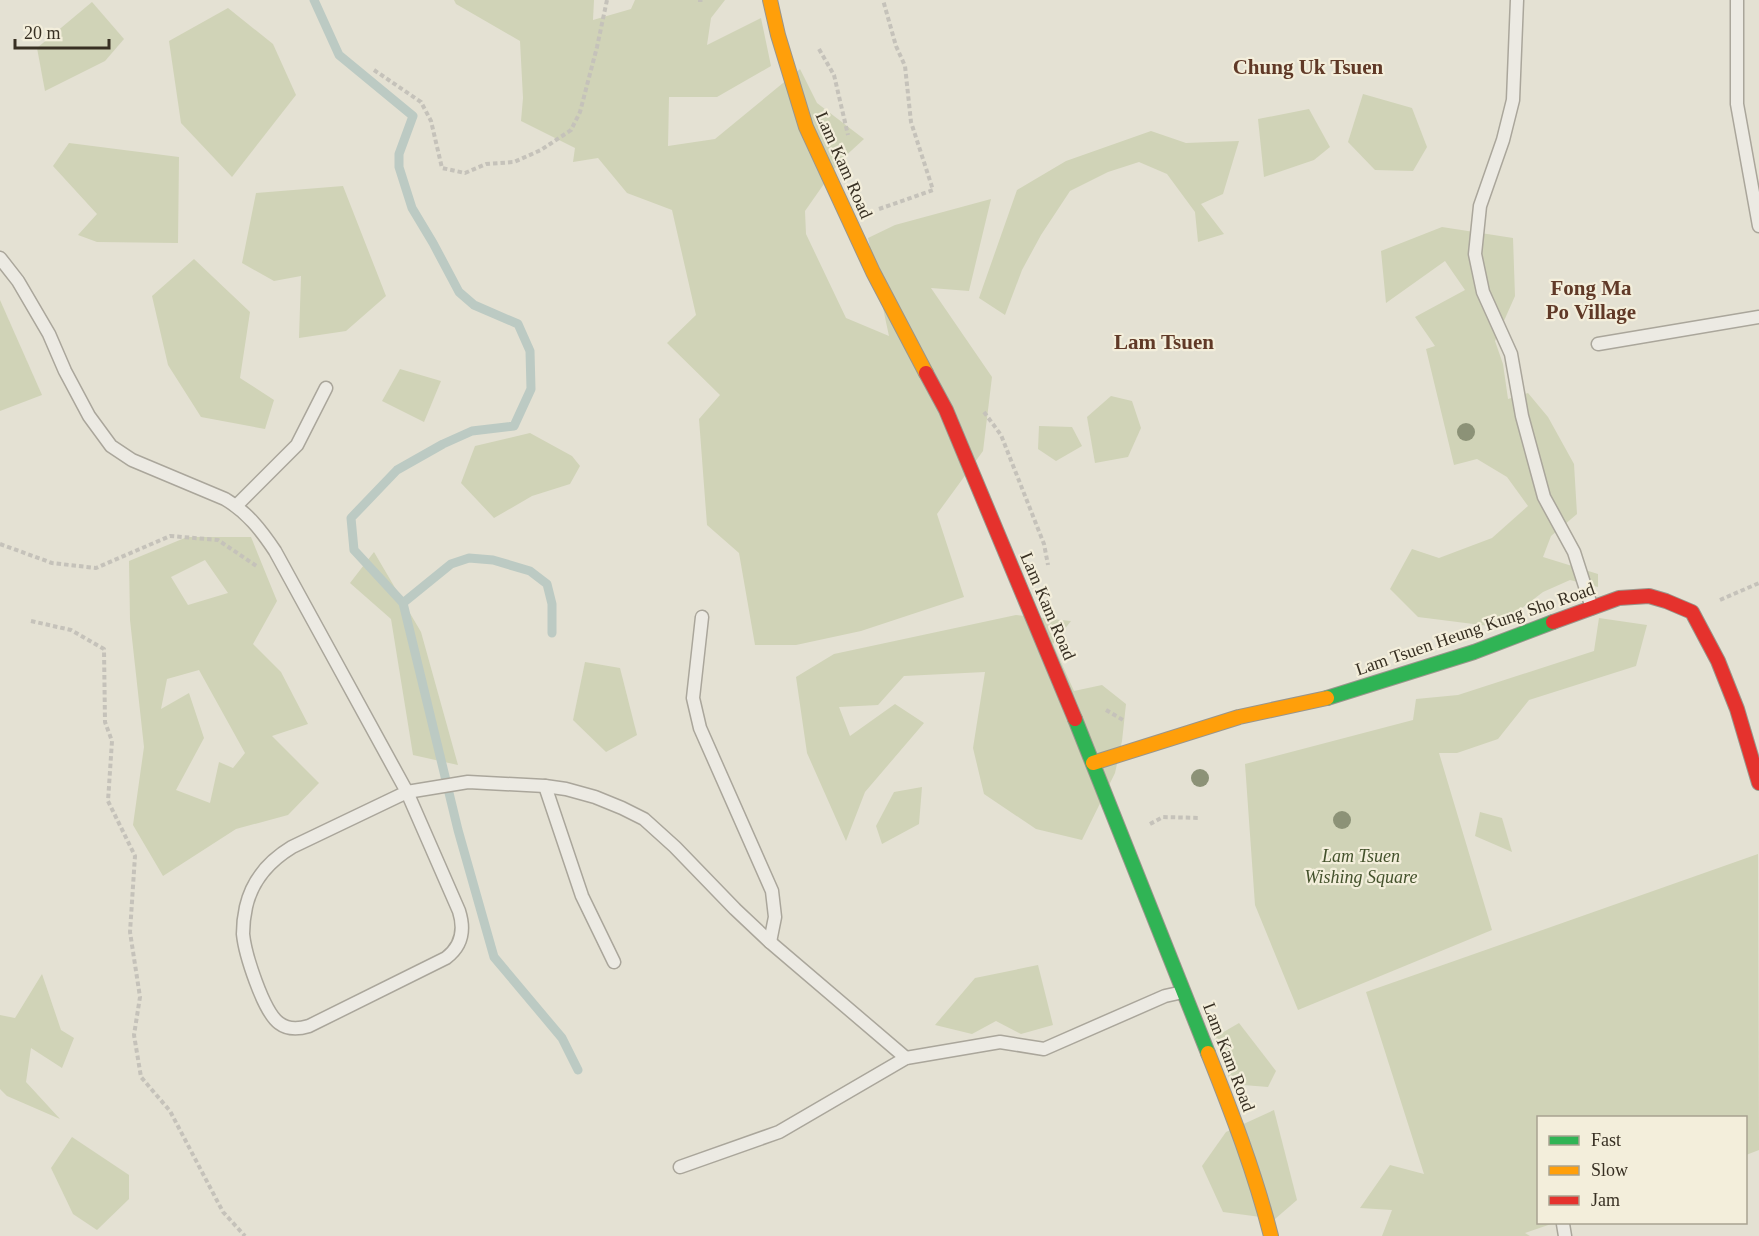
<svg xmlns="http://www.w3.org/2000/svg" width="1759" height="1236" viewBox="0 0 1759 1236" font-family="'Times New Roman',serif">
  <style>
    .green { fill: #d0d3b7; fill-rule: evenodd }
    .lines { fill: none; stroke-linecap: round; stroke-linejoin: round }
    .stream { stroke: #bccac3; stroke-width: 9 }
    .lane-casing { stroke: #aaa69b; stroke-width: 15 }
    .fast-casing { stroke: #99958b; stroke-width: 16 }
    .slow-casing { stroke: #99958b; stroke-width: 16 }
    .jam-casing { stroke: #99958b; stroke-width: 16 }
    .path { stroke: #c5c2ba; stroke-width: 4; stroke-dasharray: 4.5 3; stroke-linecap: butt }
    .lane { stroke: #eceae3; stroke-width: 12 }
    .fast { stroke: #30b455; stroke-width: 14 }
    .slow { stroke: #ff9f0a; stroke-width: 14 }
    .jam { stroke: #e5322d; stroke-width: 14 }
    .tree { fill: #8c9277 }
    .labels { text-anchor: middle; stroke-width: 4.5; stroke-linejoin: round; paint-order: stroke }
    .street-label { font-size: 18px; fill: #383023; stroke: #f3eedb }
    .park-label { font-size: 18px; font-style: italic; fill: #44522c; stroke: #f3eedb }
    .quarter-label { font-size: 21px; font-weight: bold; fill: #603927; stroke: #f3eedb }
  </style>
  <rect width="100%" height="100%" fill="#e4e1d3"/>
  <g class="green">
    <path d="M454 0H594L593 20 631 9 635 0H725L711 18 707 45 761 18 771 66 717 97H669L668 146 715 139 800 69 817 103 864 139 840 161 805 211 806 234 846 318 889 336 868 238 895 225 991 199 969 291 931 288 992 377 983 451 937 514 964 597 861 631 796 645H755L739 553 707 525 699 419 720 395 667 343 696 315 672 210 627 193 598 158 573 162 575 148 521 121 523 98 520 41 456 4Z"/>
    <path d="M92 2 124 39 105 61 45 91 37 48Z"/>
    <path d="M228 8 273 44 296 95 232 177 181 123 169 41Z"/>
    <path d="M1363 94 1412 108 1427 147 1413 171 1375 170 1348 142Z"/>
    <path d="M1309 109 1330 147 1314 160 1264 177 1258 119Z"/>
    <path d="M1151 131 1186 143 1239 141 1223 194 1201 204 1224 234 1198 242 1195 212 1167 174 1139 162 1108 172 1070 191 1041 235 1022 270 1005 315 979 298 1017 190 1066 161Z"/>
    <path d="M69 143 179 157 178 243 97 242 78 235 97 214 53 166Z"/>
    <path d="M343 186 386 296 346 331 299 338 301 276 274 281 242 263 256 193Z"/>
    <path d="M1442 227 1513 238 1515 296 1495 341 1503 364 1508 399 1528 393 1548 417 1574 464 1577 514 1551 536 1543 557 1598 574V587L1570 580 1543 592 1497 627 1418 617 1390 589 1412 549 1439 558 1492 538 1528 506 1507 477 1477 459 1454 465 1426 349 1435 346 1415 317 1465 290 1445 261 1386 303 1381 251Z"/>
    <path d="M194 259 250 312 240 378 274 400 265 429 201 417 168 365 152 296Z"/>
    <path d="M0 300 42 395 0 411Z"/>
    <path d="M400 369 441 381 424 422 382 401Z"/>
    <path d="M1111 396 1132 401 1141 428 1128 457 1095 463 1087 417Z"/>
    <path d="M1039 426 1072 427 1082 446 1056 461 1038 449Z"/>
    <path d="M530 433 572 456 580 466 570 484 532 496 494 518 461 483 475 446Z"/>
    <path d="M187 537H251L277 601 253 644 281 672 308 724 272 736 319 783 288 815 236 829 163 876 133 825 144 747 130 620 129 561ZM205 560 228 593 188 605 171 577ZM199 670 245 753 233 768 219 762 210 803 176 790 204 738 189 693 161 709 167 679Z"/>
    <path d="M374 552 421 632 458 765 413 755 391 619 350 583Z"/>
    <path d="M1016 615 1071 621 1053 644 1074 691 1102 685 1126 704 1122 741 1115 773 1082 840 1036 829 984 794 973 748 985 672 904 676 878 705 839 707 850 736 895 704 924 723 865 792 846 841 807 753 796 677 834 654Z"/>
    <path d="M1599 618 1647 625 1636 666 1529 700 1498 739 1457 753H1439L1492 930 1298 1010 1255 905 1245 764 1413 720 1416 699 1458 695 1594 651Z"/>
    <path d="M585 662 620 668 637 735 606 752 573 720Z"/>
    <path d="M922 787 919 824 882 844 876 826 894 792Z"/>
    <path d="M1480 812 1502 818 1512 852 1475 836Z"/>
    <path d="M1758 854 1759 1150 1746 1155V1118H1538V1222L1554 1223 1525 1233 1530 1236H1382L1392 1210 1360 1208 1390 1165 1424 1174 1366 992Z"/>
    <path d="M1038 965 1053 1025 1021 1034 996 1021 972 1034 935 1025 975 978Z"/>
    <path d="M42 974 61 1030 74 1038 62 1068 31 1048 26 1082 60 1119 7 1096 0 1089V1015L15 1018Z"/>
    <path d="M1239 1023 1276 1071 1268 1087 1231 1084 1215 1037Z"/>
    <path d="M1274 1110 1297 1200 1275 1219 1223 1212 1202 1166 1226 1132Z"/>
    <path d="M72 1137 129 1175V1199L97 1230 73 1214 51 1168Z"/>
  </g>
  <g class="lines">
    <g class="stream">
      <path d="M314 0 339 55 413 116 399 154V167L412 208 433 243 459 292 474 305 518 324 530 351 531 389 514 426 472 431 443 444 397 470 351 518 354 550 403 603 458 830 494 957 562 1038 578 1070"/>
      <path d="M403 603 451 564 469 558 493 560 530 571 547 584 552 604V633"/>
    </g>
    <g class="lane-casing">
      <g id="lane">
        <path d="M1517 0 1513 100 1503 140 1480 206 1475 254 1483 292 1511 354 1522 416 1544 497 1574 552 1592 608"/>
        <path d="M1737 0V104L1759 226"/>
        <path d="M0 258 18 281 49 334 65 371 89 416 111 446 132 460 225 499C247 512 261 530 275 551L407 792 459 911C465 930 462 946 446 958L309 1026C299 1029 288 1030 279 1023 263 1011 245 954 243 934 243 925 244 916 246 907 252 880 269 861 292 847L407 792 468 782 545 786 566 789 595 797 622 808 644 819 675 847 735 909 770 942 906 1058"/>
        <path d="M1598 344 1759 317"/>
        <path d="M236 506 297 445 326 388"/>
        <path d="M702 617 693 698 700 728 772 891 775 917 770 942"/>
        <path d="M545 786 582 896 614 962"/>
        <path d="M680 1167 779 1132 906 1058 1000 1042 1044 1049 1165 996 1183 992"/>
        <path d="M1563 1224 1565 1236"/>
      </g>
    </g>
    <g class="fast-casing">
      <g id="fast">
        <path d="M1327 698 1474 652 1553 622"/>
        <path d="M1075 719 1208 1053"/>
      </g>
    </g>
    <g class="slow-casing">
      <g id="slow">
        <path d="M770 0 778 35 806 127 873 272 926 373"/>
        <path d="M1093 763 1239 717 1327 698"/>
        <path d="M1208 1053C1232 1113 1255 1173 1271 1236"/>
      </g>
    </g>
    <g class="jam-casing">
      <g id="jam">
        <path d="M926 373 946 410 1075 719"/>
        <path d="M1553 622 1619 598 1649 596 1666 601 1692 612 1718 661 1737 709 1759 783"/>
      </g>
    </g>
    <g class="path">
      <path d="M698 0H705"/>
      <path d="M819 49 834 75 848 135"/>
      <path d="M374 70 421 102 431 121 442 168 465 173 486 164 514 162 541 150 571 130 580 112 597 47 607 0"/>
      <path d="M879 209 933 190 911 122 905 66 896 46 883 0"/>
      <path d="M984 412 1001 435 1044 544 1048 565"/>
      <path d="M0 544 52 563 96 568 170 536 218 540 258 567"/>
      <path d="M1720 600 1759 583"/>
      <path d="M31 621 71 630 104 649 105 722 112 741 108 801 135 856 130 932 140 997 134 1035 141 1077 170 1111 223 1212 245 1236"/>
      <path d="M1106 710 1123 720"/>
      <path d="M1150 824 1163 817 1200 818"/>
    </g>
    <use href="#lane" class="lane"/>
    <use href="#fast" class="fast"/>
    <use href="#slow" class="slow"/>
    <use href="#jam" class="jam"/>
  </g>
  <g class="tree">
    <circle cx="1466" cy="432" r="9"/>
    <circle cx="1200" cy="778" r="9"/>
    <circle cx="1342" cy="820" r="9"/>
  </g>
  <g class="labels">
    <g class="street-label">
      <text transform="translate(844 165) rotate(66)" y="6">Lam Kam Road</text>
      <text transform="translate(1048 606) rotate(67)" y="6">Lam Kam Road</text>
      <text transform="translate(1475 629) rotate(-19)" y="6">Lam Tsuen Heung Kung Sho Road</text>
      <text transform="translate(1229 1057) rotate(69)" y="6">Lam Kam Road</text>
    </g>
    <g class="park-label">
      <text x="1361" y="862">Lam Tsuen<tspan x="1361" dy="21">Wishing Square</tspan></text>
    </g>
    <g class="quarter-label">
      <text x="1308" y="74">Chung Uk Tsuen</text>
      <text x="1591" y="295">Fong Ma<tspan x="1591" dy="24">Po Village</tspan></text>
      <text x="1164" y="349">Lam Tsuen</text>
    </g>
  </g>
  <rect x="1537" y="1116" width="210" height="108" fill="#f3eedb" stroke="#a8a291" stroke-width="1.5"/>
  <rect x="1549" y="1136" width="30" height="9" fill="#30b455" stroke="#a8a291" stroke-width="1.5"/>
  <text x="1591" y="1146" font-size="18" fill="#383023">Fast</text>
  <rect x="1549" y="1166" width="30" height="9" fill="#ff9f0a" stroke="#a8a291" stroke-width="1.5"/>
  <text x="1591" y="1176" font-size="18" fill="#383023">Slow</text>
  <rect x="1549" y="1196" width="30" height="9" fill="#e5322d" stroke="#a8a291" stroke-width="1.5"/>
  <text x="1591" y="1206" font-size="18" fill="#383023">Jam</text>
  <path d="M15 39v9h94v-9" fill="none" stroke="#383023" stroke-width="3"/>
  <text x="24" y="39" font-size="18" fill="#383023" stroke="#f3eedb" stroke-width="4.5" paint-order="stroke">20 m</text>
</svg>
